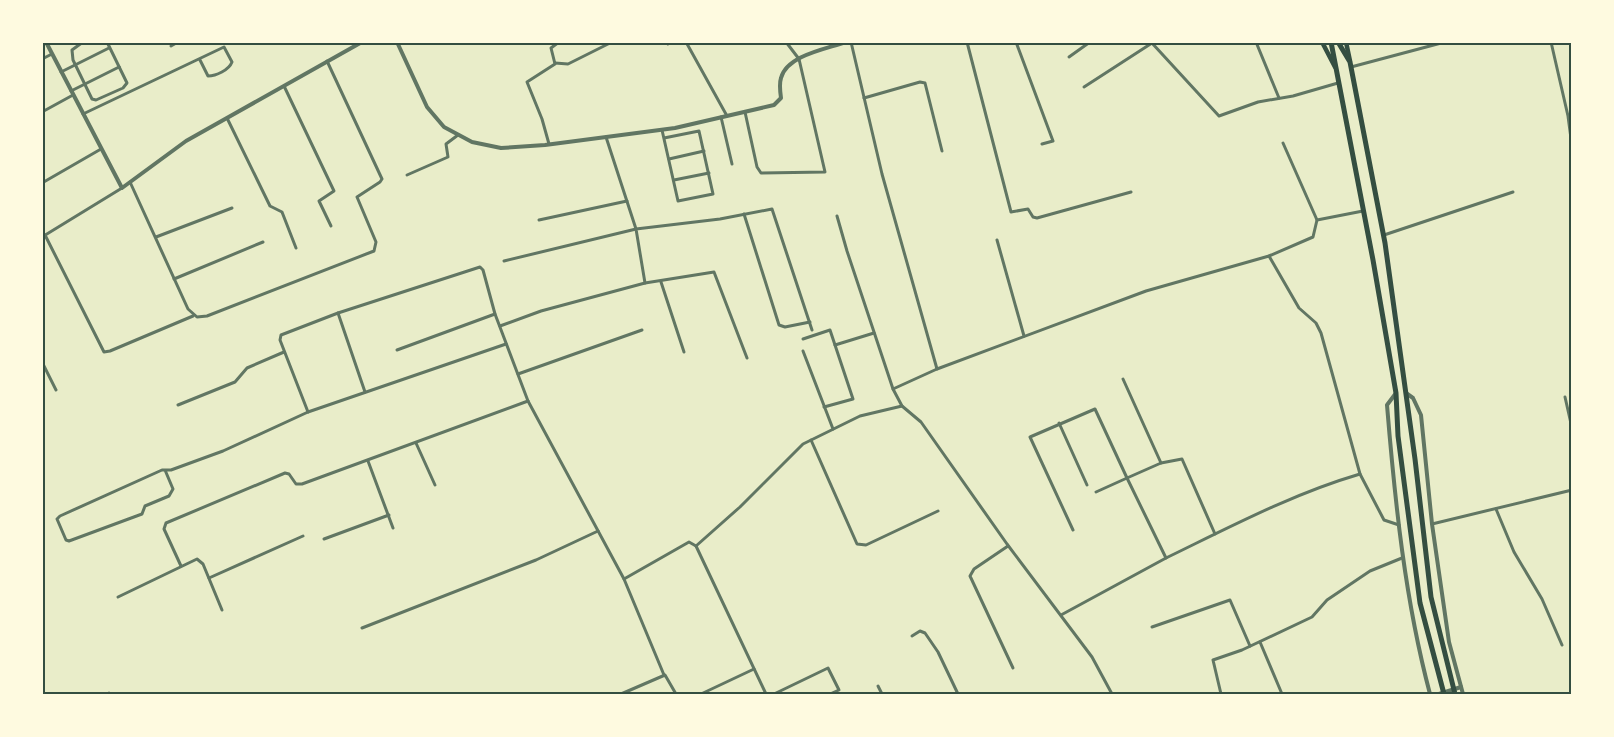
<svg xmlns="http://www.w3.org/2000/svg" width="1614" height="737" viewBox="0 0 1614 737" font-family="Poppins,sans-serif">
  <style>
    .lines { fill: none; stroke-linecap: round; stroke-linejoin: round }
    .minor { stroke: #617663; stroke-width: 3 }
    .tertiary { stroke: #617663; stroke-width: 4 }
    .secondary { stroke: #344e41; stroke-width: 4.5 }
    .trunk { stroke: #344e41; stroke-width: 5 }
    .neatline { fill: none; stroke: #344e41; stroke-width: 2 }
  </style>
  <rect width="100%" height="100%" fill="#e9edc9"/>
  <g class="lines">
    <g class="minor">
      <path d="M83 42 72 50 73 60 92 99 96 100 123 88 127 83 107 42"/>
      <path d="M667 42 668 44"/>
      <path d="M686 42 727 116"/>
      <path d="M851 42 882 174 937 369 1146 291 1269 256 1313 237 1317 220 1283 143"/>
      <path d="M967 42 1011 212 1028 209 1033 217 1037 218 1131 192"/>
      <path d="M1016 42 1053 141 1042 144"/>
      <path d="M1151 42 1219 116 1258 102 1293 96 1338 83"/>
      <path d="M1256 42 1279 98"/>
      <path d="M1551 42 1568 116 1572 146"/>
      <path d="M171 46 178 42"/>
      <path d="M1069 57 1090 42"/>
      <path d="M42 59 52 54"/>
      <path d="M555 63 568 64 612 42"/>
      <path d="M1351 67 1445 42"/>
      <path d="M61 72 109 48"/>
      <path d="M284 86 334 191 319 201 331 226"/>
      <path d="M1084 87 1152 43"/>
      <path d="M71 91 119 67"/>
      <path d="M864 98 920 82 925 83 942 151"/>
      <path d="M42 112 73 95"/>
      <path d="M745 112 757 167 761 173 825 172 799 59 786 42"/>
      <path d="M83 114 224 47 232 62C229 70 216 76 208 76L200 60"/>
      <path d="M721 117 732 164"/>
      <path d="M227 118 270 206 282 212 296 248"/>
      <path d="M662 130 678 201 713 194 699 131 664 138"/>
      <path d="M549 144 542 119 527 82 555 64 551 48 559 42"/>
      <path d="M669 159 704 151"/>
      <path d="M407 175 448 157 446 144 458 135"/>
      <path d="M674 180 709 173"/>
      <path d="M130 182 188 309 197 317 207 316 374 251 376 242 357 197 380 182 382 179 327 61"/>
      <path d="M42 183 101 149"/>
      <path d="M744 214 779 325 785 327 810 322"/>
      <path d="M837 216 847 251 893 389 902 406 921 422 1007 544 1092 657 1112 694"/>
      <path d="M539 220 627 201"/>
      <path d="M1317 220 1363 211"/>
      <path d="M45 235 104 352 110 351 193 316"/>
      <path d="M1384 235 1513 192"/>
      <path d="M42 237 122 188"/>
      <path d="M156 237 232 208"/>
      <path d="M997 240 1024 336"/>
      <path d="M1269 256 1299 308 1316 323 1321 333 1360 474 1384 520 1399 525"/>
      <path d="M504 261 636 229 606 137"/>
      <path d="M174 279 263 242"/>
      <path d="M661 282 684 352"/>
      <path d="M645 283 636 229 720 219 772 209 812 330"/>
      <path d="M338 313 365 392"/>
      <path d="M500 326 541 311 645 283 714 272 747 358"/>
      <path d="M803 339 830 330 853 399 824 407"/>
      <path d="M835 345 874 333"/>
      <path d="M397 350 495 314"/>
      <path d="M803 351 833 429"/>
      <path d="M42 362 56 390"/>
      <path d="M518 374 642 330"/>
      <path d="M893 389 937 369"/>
      <path d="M1565 397 1572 428"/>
      <path d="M178 405 235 382 247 368 284 352"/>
      <path d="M308 412 280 340 281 335 338 313 480 267 483 270 495 314 528 401 624 579 689 542 696 546 766 694"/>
      <path d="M1059 423 1087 485"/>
      <path d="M811 440 857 544 866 545 938 511"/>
      <path d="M416 443 435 485"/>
      <path d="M368 461 393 528"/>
      <path d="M1161 463 1182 459 1215 534"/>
      <path d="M165 470 173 489 169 496 145 506 142 514 69 541 66 540 57 519 60 516 162 470H171L223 451 308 412 506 344"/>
      <path d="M1496 509 1514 552 1542 599 1562 645"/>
      <path d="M1432 524 1572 490"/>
      <path d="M1073 530 1030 437 1095 409 1127 478 1161 463 1123 379"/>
      <path d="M324 539 389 515"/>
      <path d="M696 546 740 507 803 444 860 416 902 406"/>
      <path d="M1008 546 974 569 970 576 1013 668"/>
      <path d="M1166 558C1230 527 1292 494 1360 474"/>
      <path d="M181 566 164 529 166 523 285 473 289 474 296 484H302L528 401"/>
      <path d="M209 578 303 536"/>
      <path d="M624 579 664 675"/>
      <path d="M118 597 197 559 203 564 222 610"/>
      <path d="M1061 615 1166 558 1127 478 1096 492"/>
      <path d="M1152 627 1230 600 1250 646"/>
      <path d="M362 628 536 560 598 531"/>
      <path d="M912 636 920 631 925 633 938 652 958 694"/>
      <path d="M1260 642 1282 694"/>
      <path d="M878 686 882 694"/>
      <path d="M109 693V694"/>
      <path d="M621 694 665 675 676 694"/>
      <path d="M701 694 754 669"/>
      <path d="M774 694 828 668 839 690 830 694"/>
      <path d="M1221 694 1213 660 1242 650 1312 617 1327 600 1370 571 1402 558"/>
    </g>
    <g class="tertiary">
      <path d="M46 42 122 188 186 141 362 42"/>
      <path d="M397 42 427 107 444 127 472 142 501 148 545 145 675 128 774 105 781 98C780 91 779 84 781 78 787 55 827 49 846 42"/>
      <path d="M1396 393 1387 405C1395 502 1405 600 1430 694"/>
      <path d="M1406 393 1413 398 1421 415 1432 524 1449 642 1463 694"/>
      <path d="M1439 694 1461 687"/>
    </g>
    <g class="secondary">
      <path d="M1322 42 1335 67"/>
      <path d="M1346 42 1350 61"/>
    </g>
    <g class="trunk">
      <path d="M1331 42 1373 260 1396 393 1398 436 1420 603 1444 694"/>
      <path d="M1338 42 1350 62 1385 243 1415 459 1431 597 1455 694"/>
    </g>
  </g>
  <rect width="1614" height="737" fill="none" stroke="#fefae0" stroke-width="88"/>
  <rect x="44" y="44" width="1526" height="649" class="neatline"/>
</svg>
